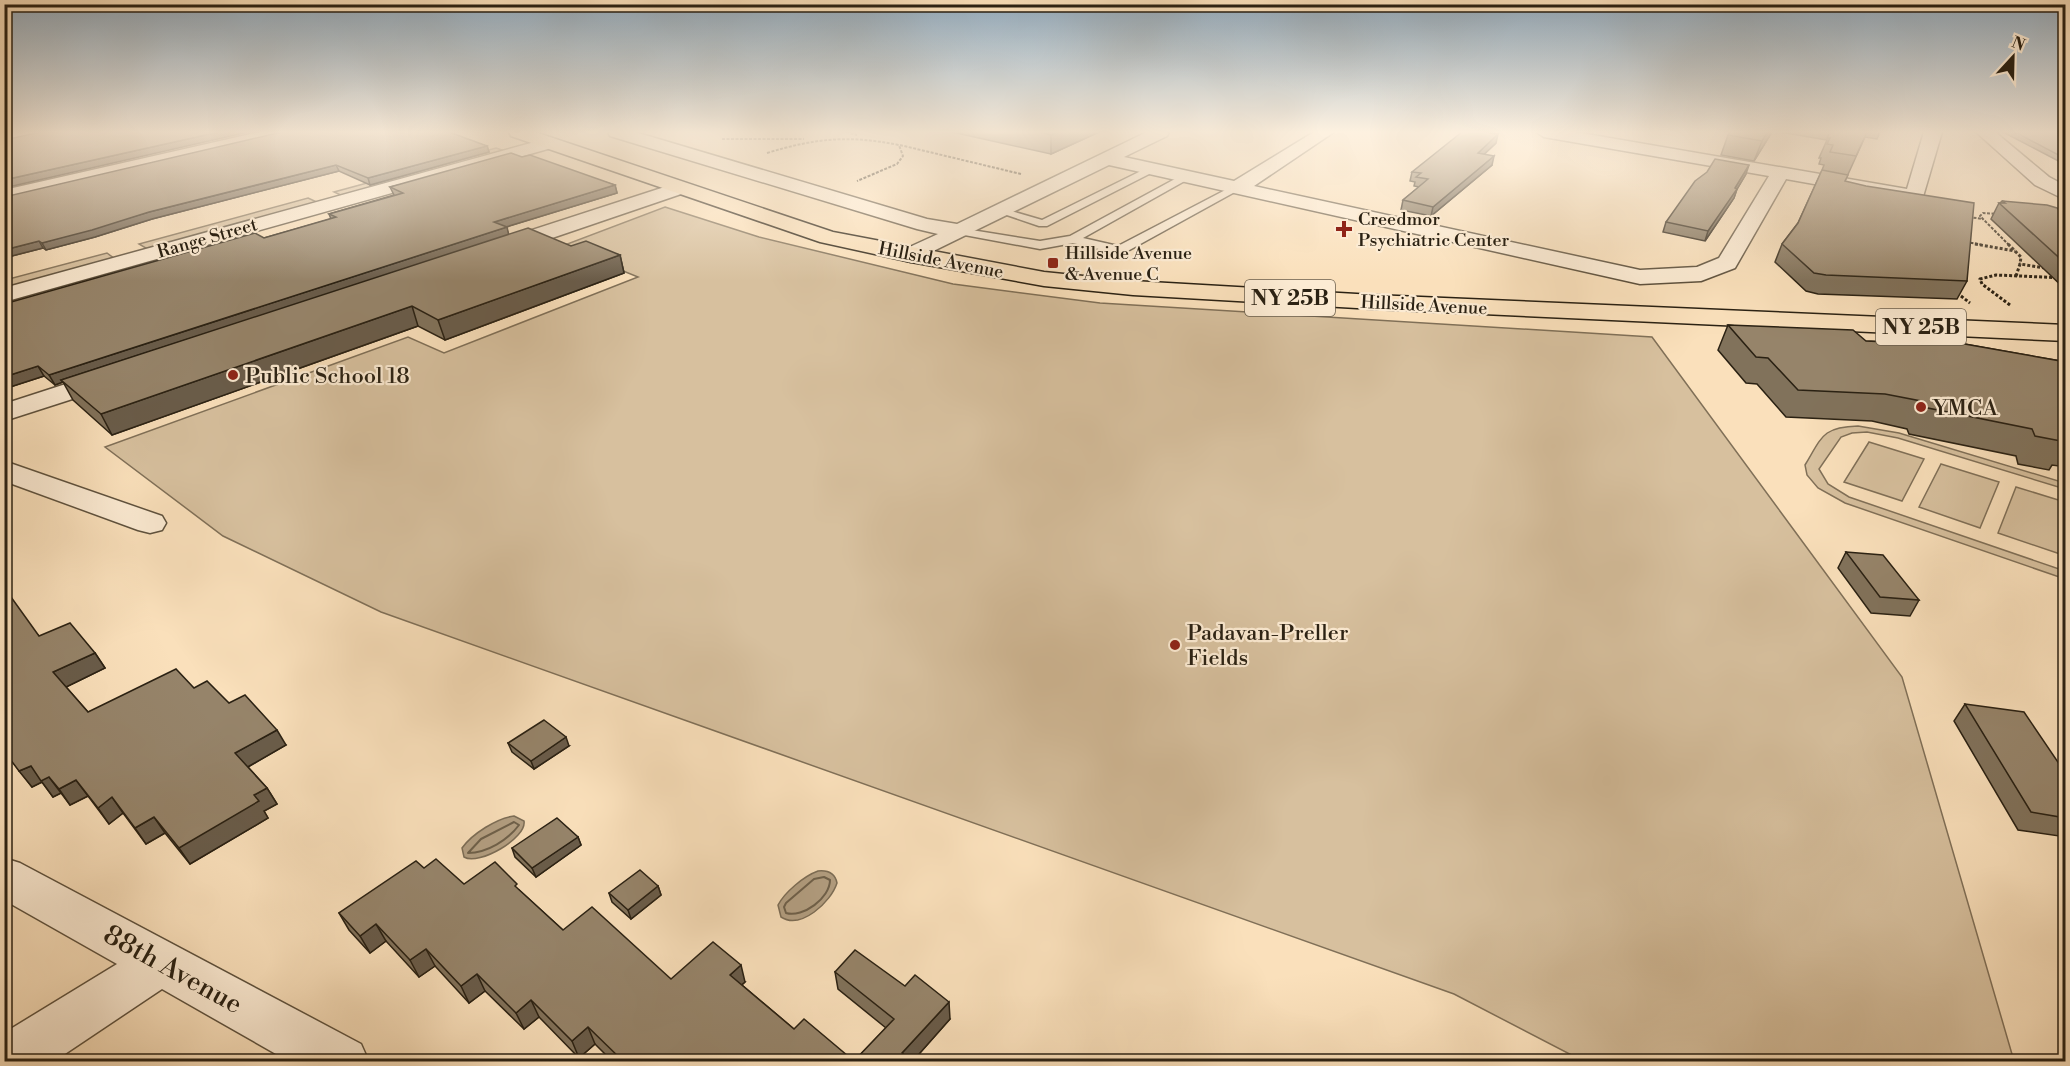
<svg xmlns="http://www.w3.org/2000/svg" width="2070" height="1066" viewBox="0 0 2070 1066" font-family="'Libre Bodoni',serif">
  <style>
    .green { fill: #d7c09e; stroke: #807058; stroke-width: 1.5 }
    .water { fill: #b39f82; stroke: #7c6d56; stroke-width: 1.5 }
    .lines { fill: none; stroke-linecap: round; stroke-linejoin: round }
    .shore { stroke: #6e604a; stroke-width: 2 }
    .service-casing { stroke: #5e513d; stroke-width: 3 }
    .minor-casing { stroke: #5e513d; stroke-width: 3 }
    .primary-casing { stroke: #2a2113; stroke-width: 3 }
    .path-far1 { stroke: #2a2113; stroke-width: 2; stroke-dasharray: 3 1.5; stroke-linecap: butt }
    .path { stroke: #2a2113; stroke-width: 3; stroke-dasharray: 3 2; stroke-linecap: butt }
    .service { fill: #fcebd3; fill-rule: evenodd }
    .minor { fill: #fcebd3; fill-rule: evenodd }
    .primary { fill: #fae0bb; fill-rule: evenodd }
    .wall { fill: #81725b; stroke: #2a2113; stroke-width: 1.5 }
    .shaded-wall { fill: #695c4a; stroke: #2a2113; stroke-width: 1.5 }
    .building { fill: #96846a; stroke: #2a2113; stroke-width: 1.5 }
    .poi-dot { fill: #8f2418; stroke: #fcebd3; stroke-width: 2 }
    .labels { text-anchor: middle; stroke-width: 4.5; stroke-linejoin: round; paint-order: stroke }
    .far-poi-label { font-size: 18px; fill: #2a2113; stroke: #fcebd3; text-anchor: start }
    .far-street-label { font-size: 18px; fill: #2a2113; stroke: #fcebd3 }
    .shield { fill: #fcebd3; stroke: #695e4d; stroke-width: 1.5 }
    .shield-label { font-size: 21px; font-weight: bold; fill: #2a2113 }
    .poi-label { font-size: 22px; fill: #2a2113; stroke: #fcebd3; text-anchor: start }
    .near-street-label { font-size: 27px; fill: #2a2113; stroke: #fcebd3 }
  </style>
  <rect width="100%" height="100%" fill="#fae0bb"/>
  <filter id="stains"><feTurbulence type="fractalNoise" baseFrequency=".00333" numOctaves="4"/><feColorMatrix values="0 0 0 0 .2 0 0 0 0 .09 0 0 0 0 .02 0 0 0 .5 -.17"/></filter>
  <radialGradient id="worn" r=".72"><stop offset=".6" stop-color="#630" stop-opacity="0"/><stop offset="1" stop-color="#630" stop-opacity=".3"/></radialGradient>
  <g class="green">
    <path d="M496 148 508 152 345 197 334 192Z"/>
    <path d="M308 198 319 203 149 250 139 244Z"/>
    <path d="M665 207 759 237 953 284 1100 303 1652 337 1902 677 2014 1061H1583L1454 994 381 612 223 536 105 447 408 337 444 353 638 277 562 246Z"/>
    <path d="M107 253 115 259 5 289V280Z"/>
    <path d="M1858 426 1899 433 2065 483V489L1898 438 1867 432 1852 433 1841 437 1819 469 1828 484 1849 497 2065 571V579L1845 503 1818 488 1807 475 1805 465C1822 437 1822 427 1858 426Z"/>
    <path d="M1869 442 1924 459 1902 501 1844 482Z"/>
    <path d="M1941 464 1999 482 1980 528 1919 507Z"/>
    <path d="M2016 487 2065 502V546L2063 555 1998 533Z"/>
  </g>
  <g class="water">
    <path d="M514 816 524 821C527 838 479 866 464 857L462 848C472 834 497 818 514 816Z"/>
    <path d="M818 871C828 870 835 873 837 883 831 902 801 930 781 917L778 905C785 892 804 876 818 871Z"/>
  </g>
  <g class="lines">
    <g class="shore">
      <path d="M514 822 519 825C508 840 487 853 468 853L481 839Z"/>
      <path d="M824 877 830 880C830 898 803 918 786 913L784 907 786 903 814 879Z"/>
    </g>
    <g class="service-casing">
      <g id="service">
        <path d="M1151 166 1156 169 1155 171 1047 226H1039L995 211 1001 208 1042 220Z"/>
        <path d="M1186 173 1191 176 1190 178 1083 238 1118 246 1233 186H1241L1242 188 1124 253 1120 254 1073 243 1040 249 959 234 953 231 959 228 1040 241 1070 236Z"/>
      </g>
    </g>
    <g class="minor-casing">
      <g id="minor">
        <path d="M39 132 37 136 4 143V133Z"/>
        <path d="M259 132H290L282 137 4 202V190Z"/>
        <path d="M608 132H635L927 219 957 224 1147 132H1169L1167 136 1124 157 1234 181 1314 132H1334L1254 186 1640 270 1697 267 1719 258 1769 176 1544 137 1536 132H1575L1907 189 1924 132H1942L1922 200 1915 202 1786 179 1735 268 1701 281 1640 284 1109 165 911 262 903 260 900 255 903 250 938 234 917 229 610 136Z"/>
        <path d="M1976 132H1995L2049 177 2066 186V200L2035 185Z"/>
        <path d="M549 138 555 139 558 143 555 147 4 302V288Z"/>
        <path d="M680 182 687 184 690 188 687 192 508 253 500 255 492 253 489 248 492 243Z"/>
        <path d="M109 370 119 372 122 378 119 384 4 421V404Z"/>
        <path d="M4 461 162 516 166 523 162 530 150 533 138 530 4 481Z"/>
        <path d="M4 858 20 863 361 1044 369 1062H290L162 989 53 1062H4V1033L117 964 4 900Z"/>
      </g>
    </g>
    <g class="primary-casing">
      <path id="primary" d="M509 132H535L833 232 1044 272 1133 281 1374 295 2066 325V341L1374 309 1133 295 1044 286 911 262 820 242 511 136Z"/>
    </g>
    <g class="path-far1">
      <path d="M846 132 857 135"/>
      <path d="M722 139H804"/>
      <path d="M900 145 1021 174"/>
      <path d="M767 153C816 138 849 135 899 145L903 156 897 164 857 181"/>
      <path d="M1999 214 1983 213 1980 216 2009 245"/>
      <path d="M1969 217 1983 219"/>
      <path d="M1966 242 1983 245"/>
    </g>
    <g class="path">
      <path d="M1975 244 2015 251"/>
      <path d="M2008 244 2021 257 2020 264"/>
      <path d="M2016 276 2020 264 2045 268"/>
      <path d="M1957 293 1970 303"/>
      <path d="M2010 305 1982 284 1980 279 1996 275 2066 278"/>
    </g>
    <use href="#service" class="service"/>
    <use href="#minor" class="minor"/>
    <use href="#primary" class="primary"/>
  </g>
  <g class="wall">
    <path d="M952 132H1099L1051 154Z"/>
    <path d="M1730 132H1772L1754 161 1721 155 1728 135Z"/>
    <path d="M1780 132H1880L1877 139 1865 137 1845 181 1967 281 1957 299 1818 294 1806 291 1775 262 1782 244 1798 223 1822 170 1824 165 1819 164 1821 158H1819L1827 140Z"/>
    <path d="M2003 132H2066V165Z"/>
    <path d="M1496 143 1484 154 1492 165 1431 216 1401 210 1403 200 1419 187 1414 186 1415 182 1410 181 1412 172Z"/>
    <path d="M487 146 489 152 370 185 339 171 152 219 95 237 46 250 43 248 4 258V197Z"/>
    <path d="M522 157 615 185 617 193 506 227 509 235 620 255 624 273 445 340 418 326 112 435 73 400 63 382 55 385 44 376 4 389V304L264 238 331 219 329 214 394 195 390 187Z"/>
    <path d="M1746 174 1737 189 1734 198 1705 241 1663 232 1666 222Z"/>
    <path d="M2002 201 2066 216V290L1991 219 1999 203H2000Z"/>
    <path d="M1728 325 1866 341 1904 343 1908 334 2066 362V467L2052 465 2049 470 2018 464 2016 456 1909 434 1907 429 1872 421 1786 417 1757 384 1746 383 1718 350Z"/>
    <path d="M1846 552 1919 600 1910 616 1871 613 1838 568Z"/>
    <path d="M4 599 39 636 95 653 105 668 66 687 88 712 194 688 229 703 286 745 248 767 267 788 277 804 264 811 268 818 190 864 165 833 146 844 123 813 109 824 88 796 70 805 61 793 53 797 42 782 32 787 12 761 4 765Z"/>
    <path d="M1965 704 2066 774V837L2018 830 1954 721Z"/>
    <path d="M508 743 569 746 534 769 512 752Z"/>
    <path d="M578 837 581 845 536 877 515 857 512 848Z"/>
    <path d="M424 868 464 884 519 890 563 930 671 979 745 982 742 985 794 1029 854 1061 886 1028 838 989 835 972 950 1019 912 1062H613L595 1044 579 1058 539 1017 524 1029 485 991 469 1003 435 966 419 977 386 941 370 953 349 930 339 913Z"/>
    <path d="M658 886 661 895 631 919 612 902 609 893Z"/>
  </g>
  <g class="shaded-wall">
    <path d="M219 132H248L4 188V180Z"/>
    <path d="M1056 132H1099L1051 154V135Z"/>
    <path d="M1767 132H1772L1754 161 1762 141Z"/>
    <path d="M1498 134 1496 143 1476 162 1478 153Z"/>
    <path d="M487 146 489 152 370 185 368 178Z"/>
    <path d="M1494 156 1492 165 1431 216 1433 207Z"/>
    <path d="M336 165 339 171 152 219 95 237 46 250 42 243 149 212Z"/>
    <path d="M1749 165 1746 174 1737 189 1734 198 1705 241 1708 231Z"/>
    <path d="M615 185 617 193 496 230 494 222Z"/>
    <path d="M507 227 509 236 61 380 63 382 55 385 49 375Z"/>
    <path d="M39 241 43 248 4 258V250Z"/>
    <path d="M620 255 624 273 445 340 438 320Z"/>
    <path d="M412 306 418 326 112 435 101 414Z"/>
    <path d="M38 366 44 376 4 389V377Z"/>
    <path d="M95 653 105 668 64 688 53 672Z"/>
    <path d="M277 730 286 745 244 769 235 753Z"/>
    <path d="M566 737 569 746 534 769 531 761Z"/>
    <path d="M4 751 12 761 4 765Z"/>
    <path d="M31 766 49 777 61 793 53 797 42 782 32 787 19 771Z"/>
    <path d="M76 780 88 796 70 805 59 789Z"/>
    <path d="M267 788 277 804 264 811 268 818 190 864 179 848 254 795Z"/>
    <path d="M112 797 123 813 109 824 98 808Z"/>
    <path d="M154 817 165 833 146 844 135 828Z"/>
    <path d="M578 837 581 845 536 877 532 868Z"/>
    <path d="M658 886 661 895 631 919 628 910Z"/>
    <path d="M376 924 386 941 370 953 360 936Z"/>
    <path d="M426 949 435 966 419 977 410 960Z"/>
    <path d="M741 965 745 982 734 991 730 975Z"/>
    <path d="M477 974 485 991 469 1003 461 986Z"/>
    <path d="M531 1000 539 1017 524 1029 516 1013Z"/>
    <path d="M949 1002 950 1019 912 1062 902 1053Z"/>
    <path d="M588 1027 595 1044 579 1058 572 1041Z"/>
    <path d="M647 1057 648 1062H642Z"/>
  </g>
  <g class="building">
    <path d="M41 132H219L4 180V140Z"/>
    <path d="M282 132H449L487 146 368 178 336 165 149 212 92 230 42 243 39 241 4 250V197Z"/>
    <path d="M1040 132H1056L1051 135Z"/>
    <path d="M1462 132H1485L1498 134 1478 153 1494 156 1433 207 1403 200 1428 179 1416 177 1421 173 1412 172Z"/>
    <path d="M1730 132H1767L1762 141 1728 135Z"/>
    <path d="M1830 132H1867L1856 156 1830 152 1833 145 1827 144 1830 138H1827Z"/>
    <path d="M2015 132H2066V159Z"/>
    <path d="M511 153 522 157 530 155 615 185 494 222 507 227 49 375 38 366 4 377V304L255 233 264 238 336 217 329 214 403 193 390 187Z"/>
    <path d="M1715 159 1749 165 1735 188 1737 189 1708 231 1666 222 1695 181 1707 172Z"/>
    <path d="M1822 170 1848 175 1845 181 1866 186 1974 203 1967 281 1826 275 1814 273 1782 244 1798 223Z"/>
    <path d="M2002 201 2047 205 2057 208 2066 216V264L1999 203H2005Z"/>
    <path d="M528 228 571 246 586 241 620 255 438 320 412 306 101 414 61 380Z"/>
    <path d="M1728 325 1853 330 1866 341 1909 343 1908 334 2066 362V436L2063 435 2066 442 2035 436 2032 429 1923 407 1921 401 1885 394 1798 390 1768 358 1756 357Z"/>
    <path d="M1846 552 1883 555 1919 600 1880 597Z"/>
    <path d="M11 597 39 636 70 623 95 653 53 672 88 712 176 669 194 688 207 681 229 703 245 695 277 730 235 753 267 788 254 795 259 801 179 848 154 817 135 828 112 797 98 808 76 780 59 789 49 777 41 781 31 766 19 771 4 751V599Z"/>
    <path d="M1965 704 2024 712 2066 774V818L2031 812Z"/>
    <path d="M544 720 566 737 531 761 508 743Z"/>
    <path d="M557 818 578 837 532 868 512 848Z"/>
    <path d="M436 859 464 884 495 862 517 884 515 886 563 930 592 907 671 979 713 942 741 965 730 975 794 1029 804 1019 854 1061 894 1019 835 972 855 950 905 986 915 975 949 1002 902 1053 912 1062H651L647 1057 642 1062H624L588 1027 572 1041 531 1000 516 1013 477 974 461 986 426 949 410 960 376 924 360 936 339 913 416 861 424 868Z"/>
    <path d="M640 870 658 886 628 910 609 893Z"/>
  </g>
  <linearGradient id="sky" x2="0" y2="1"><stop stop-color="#93acbf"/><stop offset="0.47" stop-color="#fdf1e0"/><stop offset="1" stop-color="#fdf1e0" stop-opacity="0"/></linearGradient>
  <rect width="2070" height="281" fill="url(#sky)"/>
  <g class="poi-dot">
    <path d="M1341 220h6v6h6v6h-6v6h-6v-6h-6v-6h6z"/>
    <rect x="1047" y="257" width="12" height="12" rx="3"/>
    <circle cx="233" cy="375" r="6"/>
    <circle cx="1921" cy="407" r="6"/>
    <circle cx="1175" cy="645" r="6"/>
  </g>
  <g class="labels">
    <g class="far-poi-label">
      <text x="1358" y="225">Creedmor<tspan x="1358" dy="21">Psychiatric Center</tspan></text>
      <text x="1065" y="259">Hillside Avenue<tspan x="1065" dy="21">&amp; Avenue C</tspan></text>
    </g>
    <g class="far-street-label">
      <text transform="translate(207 238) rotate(-16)" y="6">Range Street</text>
      <text transform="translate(941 260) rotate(11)" y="6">Hillside Avenue</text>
      <text transform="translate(1424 305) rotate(3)" y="6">Hillside Avenue</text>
    </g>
    <g class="shield">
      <rect x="1245" y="280" width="90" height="36" rx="4.5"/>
      <rect x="1876" y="309" width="90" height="36" rx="4.5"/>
    </g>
    <g class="shield-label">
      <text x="1290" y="305">NY 25B</text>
      <text x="1921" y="334">NY 25B</text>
    </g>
    <g class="poi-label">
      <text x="245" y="383">Public School 18</text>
      <text x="1933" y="415">YMCA</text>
      <text x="1187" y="640">Padavan-Preller<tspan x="1187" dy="25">Fields</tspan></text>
    </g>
    <g class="near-street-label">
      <text transform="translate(173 969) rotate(29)" y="9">88th Avenue</text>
    </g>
  </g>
  <rect width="2070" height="1066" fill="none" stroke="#fae0bb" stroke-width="24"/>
  <rect x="6" y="6" width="2058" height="1054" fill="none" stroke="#2a2113" stroke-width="3"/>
  <rect x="12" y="12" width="2046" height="1042" fill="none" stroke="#2a2113" stroke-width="1.5"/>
  <g transform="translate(2013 57) rotate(22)" stroke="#fcebd3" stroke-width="4.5" paint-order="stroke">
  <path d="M0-4.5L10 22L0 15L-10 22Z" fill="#2a2113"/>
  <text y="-9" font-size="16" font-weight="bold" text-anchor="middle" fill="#2a2113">N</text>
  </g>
  <rect width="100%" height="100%" filter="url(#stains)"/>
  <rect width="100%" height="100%" fill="url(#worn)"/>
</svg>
